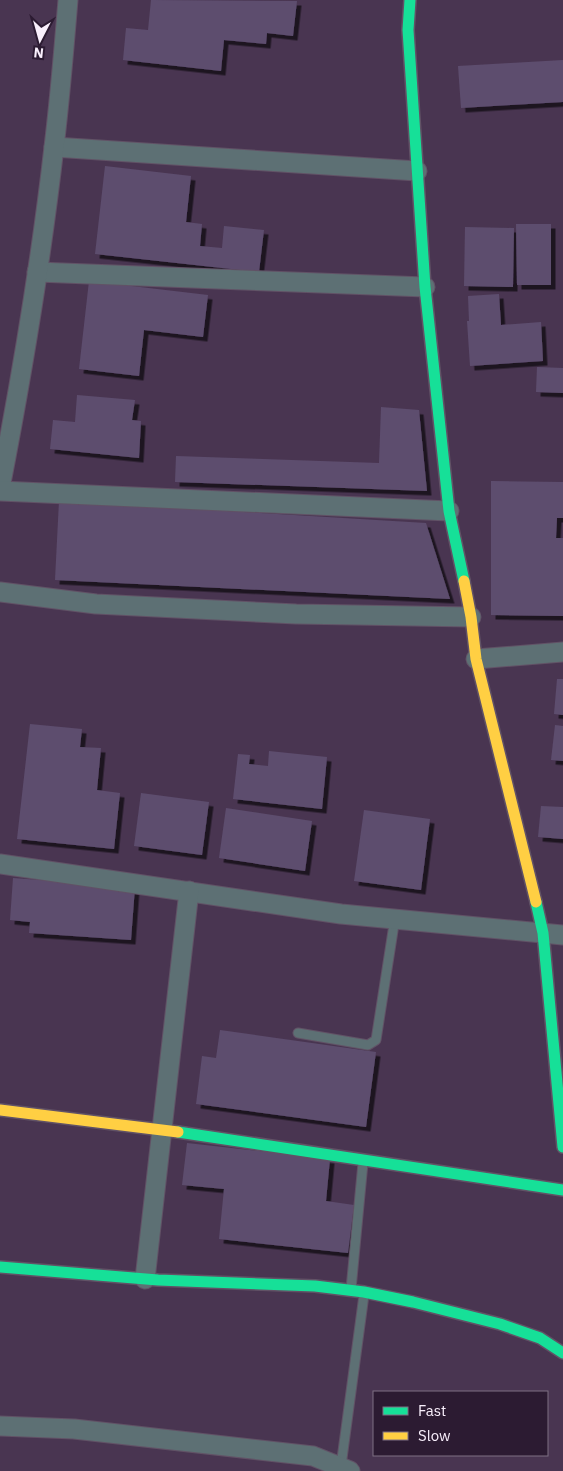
<svg xmlns="http://www.w3.org/2000/svg" width="563" height="1471" viewBox="0 0 563 1471" font-family="'IBM Plex Sans',sans-serif">
  <style>
    .building { fill: #5d4d6e; filter: url(#shadow) }
    .lines { fill: none; stroke-linecap: round; stroke-linejoin: round }
    .lane-casing { stroke: #615266; stroke-width: 11 }
    .street-casing { stroke: #615266; stroke-width: 21 }
    .fast-casing { stroke: #615266; stroke-width: 14 }
    .slow-casing { stroke: #615266; stroke-width: 14 }
    .lane { stroke: #5d7074; stroke-width: 9 }
    .street { stroke: #5d7074; stroke-width: 19 }
    .fast { stroke: #16e098; stroke-width: 11 }
    .slow { stroke: #ffcf43; stroke-width: 11 }
  </style>
  <defs>
    <filter id="shadow"><feDropShadow dx="4.5" dy="4.5" stdDeviation="0" flood-color="#0009"/></filter>
  </defs>
  <rect width="100%" height="100%" fill="#493551"/>
  <g class="building">
    <path d="M151 0 297 1 293 36 267 33 266 44 224 40 221 71 123 60 126 28 148 30Z"/>
    <path d="M563 60V102L461 108 458 66Z"/>
    <path d="M105 166 191 176 186 222 202 224 200 246 222 248 224 226 264 230 259 272 95 254Z"/>
    <path d="M516 224H551V285H517Z"/>
    <path d="M465 227 514 228 513 287 464 286Z"/>
    <path d="M89 281 208 295 203 337 144 330 139 376 79 369Z"/>
    <path d="M499 294 501 325 541 322 543 361 470 366 467 321H469L468 296Z"/>
    <path d="M537 367 563 368V393L536 392Z"/>
    <path d="M77 395 135 400 132 420 141 421 139 458 50 449 53 420 75 422Z"/>
    <path d="M381 407 419 410 427 491 175 482 176 456 379 463Z"/>
    <path d="M491 481 563 482V518H557L556 538H563V616L491 615Z"/>
    <path d="M59 501 426 523 450 599 55 580Z"/>
    <path d="M557 679H563V715L554 714Z"/>
    <path d="M30 724 82 729 80 747 101 748 97 790 120 793 114 849 17 839Z"/>
    <path d="M555 725 563 726V761L551 760Z"/>
    <path d="M269 751 327 757 322 809 233 799 238 754 250 755 249 764 268 766Z"/>
    <path d="M141 793 209 802 202 855 134 846Z"/>
    <path d="M541 806 563 807V839L538 837Z"/>
    <path d="M226 808 312 821 305 871 219 858Z"/>
    <path d="M364 810 430 819 421 890 354 881Z"/>
    <path d="M13 878 135 887 131 940 29 933 30 922 10 920Z"/>
    <path d="M220 1030 376 1052 366 1127 196 1104 202 1056 216 1058Z"/>
    <path d="M187 1143 330 1159 326 1201 354 1205 348 1253 219 1239 224 1189 182 1185Z"/>
  </g>
  <g class="lines">
    <g class="lane-casing">
      <g id="lane">
        <path d="M298 1033 368 1045 376 1040 395 918"/>
        <path d="M351 1289 363 1163"/>
        <path d="M341 1466 364 1295"/>
      </g>
    </g>
    <g class="street-casing">
      <g id="street">
        <path d="M54 147 417 171"/>
        <path d="M37 272 425 287"/>
        <path d="M0 488C22 375 41 261 54 147 60 98 64 49 68 0"/>
        <path d="M0 491 449 511"/>
        <path d="M0 592 96 604 296 614 471 617"/>
        <path d="M476 659 563 652"/>
        <path d="M0 864 341 914 563 935"/>
        <path d="M145 1279 189 891"/>
        <path d="M0 1426 74 1429 313 1456 350 1471"/>
      </g>
    </g>
    <g class="fast-casing">
      <g id="fast">
        <path d="M410 0 408 30 425 287 449 511 464 581"/>
        <path d="M536 902 543 933 563 1147"/>
        <path d="M178 1132 563 1190"/>
        <path d="M0 1267 158 1280 315 1286 364 1292 413 1302 500 1324 540 1338 563 1353"/>
      </g>
    </g>
    <g class="slow-casing">
      <g id="slow">
        <path d="M464 581 471 617 476 659 536 902"/>
        <path d="M0 1110 178 1132"/>
      </g>
    </g>
    <use href="#lane" class="lane"/>
    <use href="#street" class="street"/>
    <use href="#fast" class="fast"/>
    <use href="#slow" class="slow"/>
  </g>
  <rect x="373" y="1391" width="175" height="65" fill="#2c1b32" stroke="#7e7083"/>
  <rect x="383" y="1407" width="25" height="8" fill="#16e098" stroke="#7e7083"/>
  <text x="418" y="1416" font-size="15" fill="#f9effc">Fast</text>
  <rect x="383" y="1432" width="25" height="8" fill="#ffcf43" stroke="#7e7083"/>
  <text x="418" y="1441" font-size="15" fill="#f9effc">Slow</text>
  <g transform="translate(40 40) rotate(186)" stroke="#2c1b32" stroke-width="4" paint-order="stroke">
  <path d="M0-4L9 19L0 12L-9 19Z" fill="#f9effc"/>
  <text y="-8" font-size="14" font-weight="bold" text-anchor="middle" fill="#f9effc">N</text>
  </g>
</svg>
